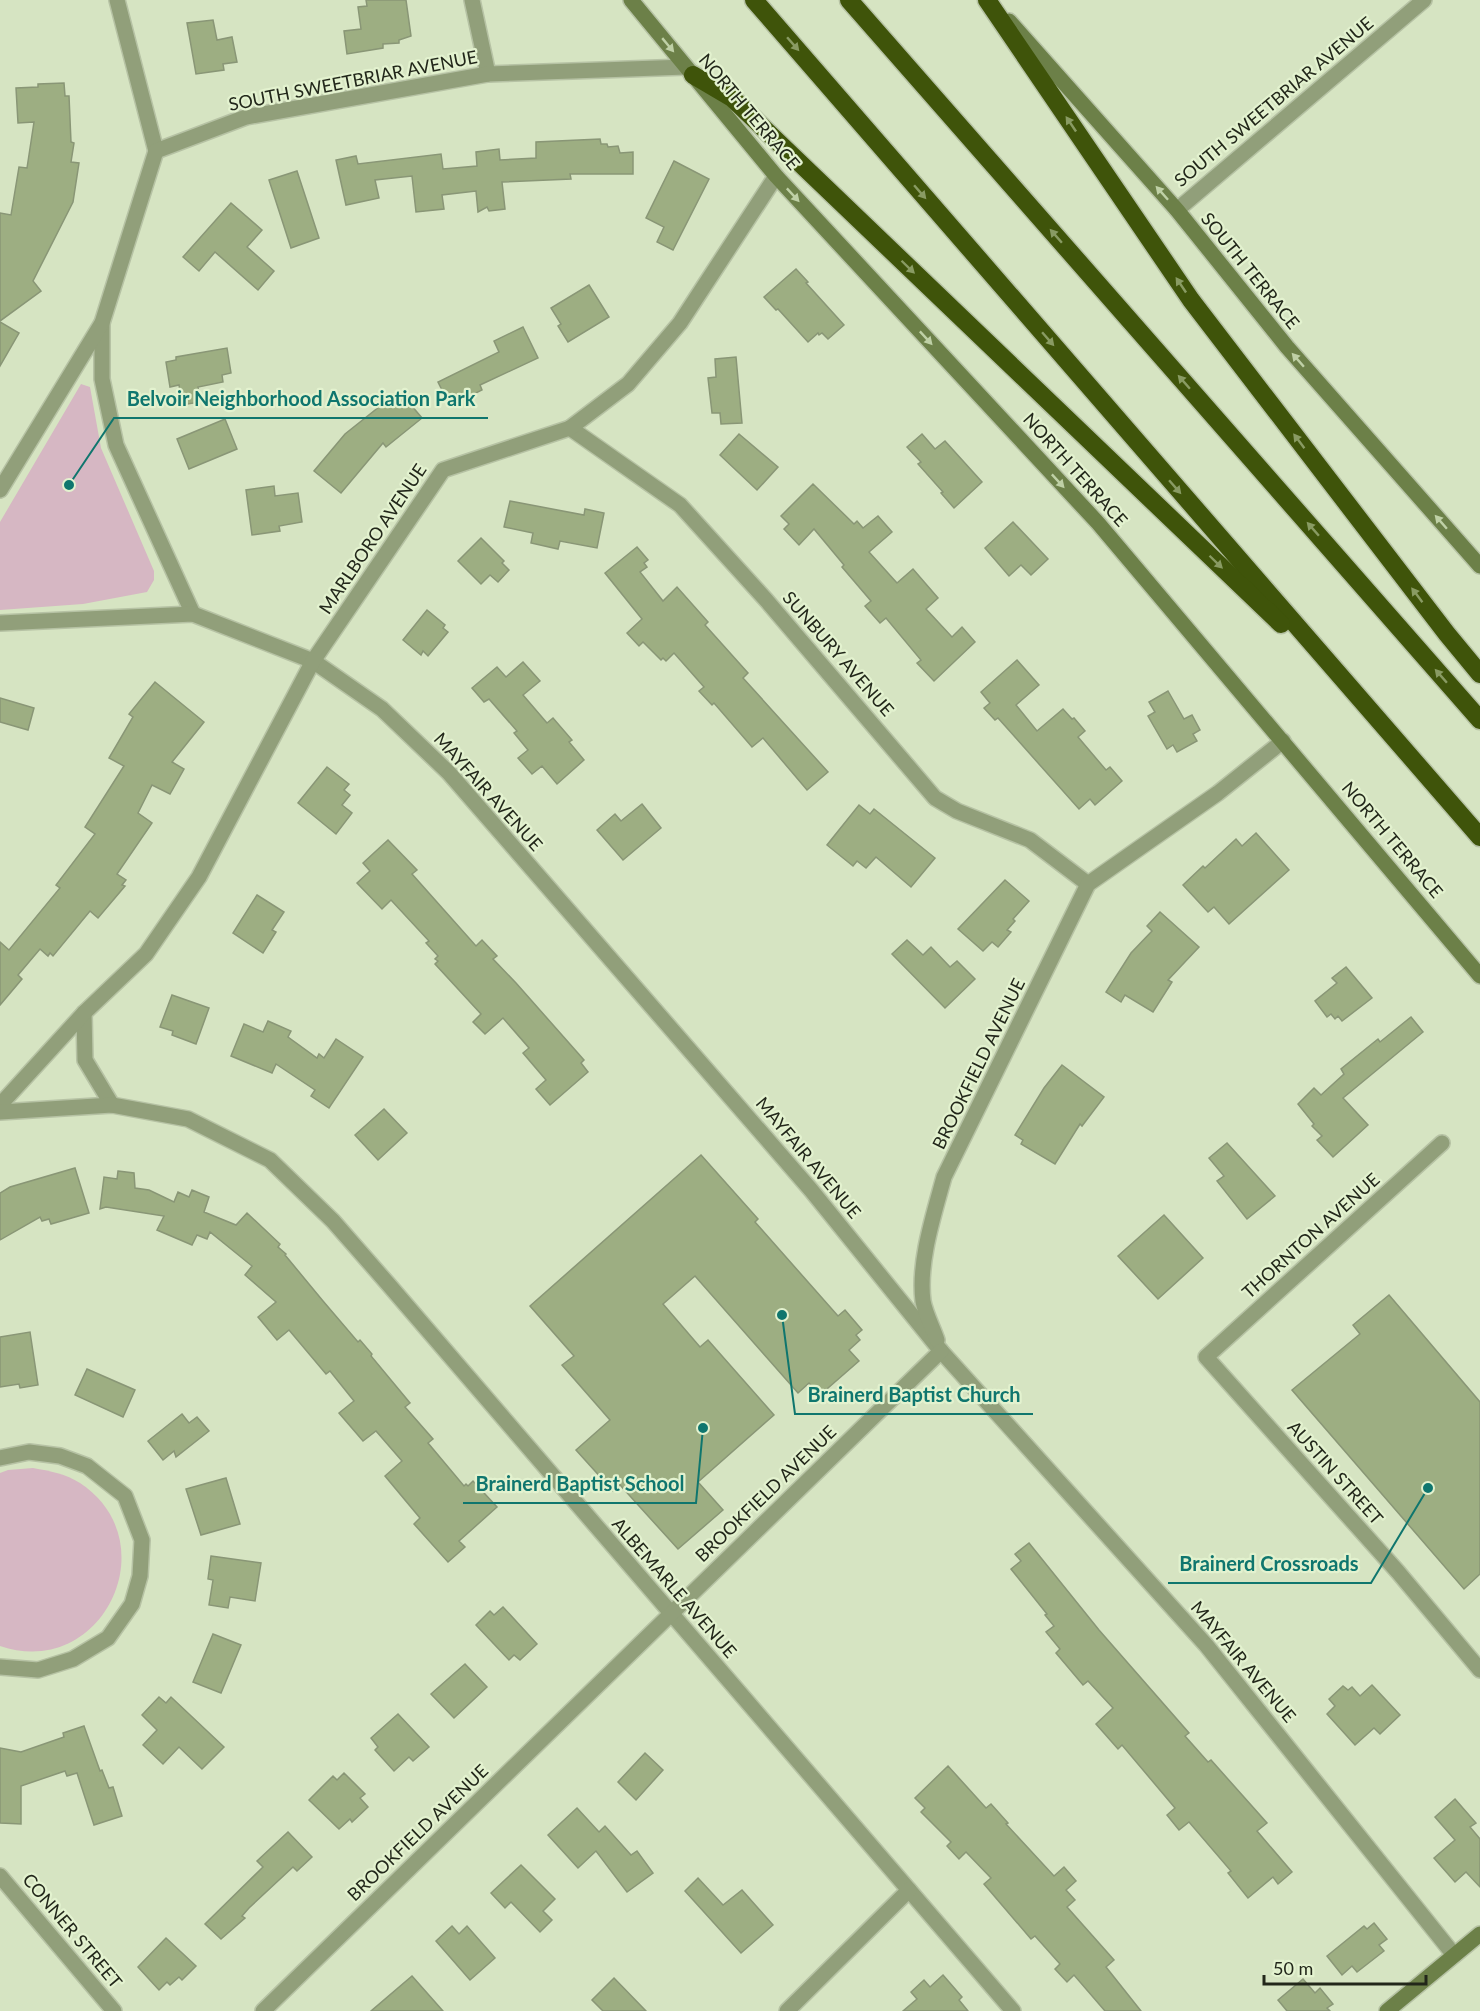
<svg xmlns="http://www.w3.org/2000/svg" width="1480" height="2011" viewBox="0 0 1480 2011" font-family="Lato,sans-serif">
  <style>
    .green { fill: #d6b7c3 }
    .building { fill: #9dae82; stroke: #899676; stroke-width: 1.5 }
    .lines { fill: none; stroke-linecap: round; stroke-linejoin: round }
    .street-casing { stroke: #b6c2a4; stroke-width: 18 }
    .secondary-casing { stroke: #b6c2a4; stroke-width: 18 }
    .highway-casing { stroke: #b6c2a4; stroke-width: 21 }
    .street { stroke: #919f7a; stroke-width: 15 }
    .secondary { stroke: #6c8048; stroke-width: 15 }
    .highway { stroke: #3f540a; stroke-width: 18 }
    .oneway { fill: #899b63 }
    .oneway2 { fill: #bfd0a6 }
    .labels { text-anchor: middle; stroke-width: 4.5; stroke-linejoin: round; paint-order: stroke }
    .street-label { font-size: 18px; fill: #22271a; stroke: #e3f2cf }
    .leader { fill: none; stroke: #0f766e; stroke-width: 2 }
    .callout-dot { fill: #0f766e; stroke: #e3f2cf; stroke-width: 2 }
    .callout-label { font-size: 20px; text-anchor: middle; font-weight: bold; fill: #0f766e; stroke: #e3f2cf; stroke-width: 4.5; stroke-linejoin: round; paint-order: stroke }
  </style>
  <rect width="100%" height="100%" fill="#d6e4c2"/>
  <g class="green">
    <path d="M81 384 90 387 101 448 154 571V580L147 592 83 604 0 610V522Z"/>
    <path d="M33 1468C50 1471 66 1474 80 1483 169 1542 102 1681 0 1646V1473L8 1470Z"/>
  </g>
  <g class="building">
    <path d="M366 0H406L411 36 399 40V43L383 44V48L347 54 344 31 361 29 358 7 367 6Z"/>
    <path d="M213 20 217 40 232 37 237 62 223 64 224 70 196 74 187 23Z"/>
    <path d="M64 83 65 96H69L71 142 74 143 71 162 79 163 73 202 33 281 41 291 0 321V213L11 215 19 167 27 168 34 122 18 123 16 88 38 87V84Z"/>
    <path d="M600 139 601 144H607L608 147 618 146 620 153 633 152V174H570L571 179 502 182 505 209 489 211 487 207 478 212 476 191 442 195 444 209 416 212 412 176 375 180 379 198 346 205 336 160 356 156 358 164 441 154 443 169 477 166 476 152 499 149 500 160 536 158V142Z"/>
    <path d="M674 161 709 179 673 250 657 242 664 227 646 218Z"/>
    <path d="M297 171 319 238 291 248 269 180Z"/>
    <path d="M231 203 262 230 247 247 274 271 258 290 215 252 199 271 183 257Z"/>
    <path d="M796 269 808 282 806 283 844 325 828 339 822 333 819 335 818 333 808 342 778 309 776 310 764 297Z"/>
    <path d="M589 285 609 317 568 342 558 326 561 324 551 308Z"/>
    <path d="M0 322 19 333 0 366Z"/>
    <path d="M523 327 538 358 480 385 482 390 450 406 438 382 499 352 494 341Z"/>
    <path d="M227 348 231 373 222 375 223 382 198 387 200 402 182 405 179 385 170 387 166 362 176 360V357Z"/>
    <path d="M736 357 742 423 721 424 720 413H712L708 378 716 377 715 359Z"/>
    <path d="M399 391 422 418 386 447 383 443 341 493 314 471 345 434Z"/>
    <path d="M225 419 237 449 189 469 177 439Z"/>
    <path d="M739 434 778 467 757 490 720 455Z"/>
    <path d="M922 434 935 449 945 441 982 482 954 508 941 493 943 492 918 464 921 462 907 447Z"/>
    <path d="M813 484 854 524 857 521 863 528 878 516 892 532 869 552 897 583 913 569 938 598 926 609 952 637 962 627 975 642 934 681 917 663 921 660 886 618 880 623 865 606 871 601 842 567 844 565 814 529 799 545 784 529 789 524 781 516Z"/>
    <path d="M274 486 275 496 298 493 302 522 279 526 280 531 252 535 246 490Z"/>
    <path d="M510 501 584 515 585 509 604 513 597 548 560 541 558 549 531 543 533 533 504 527Z"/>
    <path d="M1013 522 1048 559 1031 575 1021 565 1009 576 985 548Z"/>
    <path d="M481 538 504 561 502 563 509 570 498 582 490 575 481 584 458 561Z"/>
    <path d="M637 547 648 560 644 563 647 567 640 572 663 601 677 587 708 622 705 625 748 673 743 678 828 772 807 790 763 738 752 747 714 703 712 705 699 691 704 687 674 653 666 661 663 658 661 660 643 642 639 646 627 633 642 619 605 573Z"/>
    <path d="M427 610 445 625 443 628 448 632 428 656 423 651 421 655 403 640Z"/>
    <path d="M1017 660 1039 685 1016 705 1037 731 1063 709 1072 719 1074 718 1085 731 1078 737 1106 770 1110 767 1122 781 1095 805 1090 799 1079 809 998 718 995 720 984 708 990 703 981 692Z"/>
    <path d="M523 662 540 681 523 695 547 723 553 718 572 740 569 742 584 760 557 784 542 766 532 774 518 758 528 750 514 733 517 731 489 699 484 702 472 688 497 667 506 677Z"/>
    <path d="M155 682 204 722 172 762 184 769 170 794 152 785 138 813 152 823 117 874 126 880 122 885 125 886 98 918 90 911 53 956 50 953 48 956 40 949 18 975 22 979 0 1005V942L9 950 60 888 56 885 95 834 85 827 124 766 109 758 133 717 129 714Z"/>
    <path d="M1168 691 1184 719 1192 715 1200 730 1193 734 1197 741 1177 752 1173 745 1167 749 1148 716 1155 712 1149 702Z"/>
    <path d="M0 698 34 708 28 730 0 722Z"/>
    <path d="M327 767 349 784 344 790 350 795 342 805 352 813 336 834 298 803Z"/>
    <path d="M642 804 661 828 623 860 597 830 615 814 621 821Z"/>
    <path d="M859 805 870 814 874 809 935 858 911 887 876 857 866 868 857 861 853 866 827 845Z"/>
    <path d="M1256 833 1289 870 1229 924 1214 907 1208 912 1183 885 1203 866 1205 868 1236 839 1242 846Z"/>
    <path d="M388 840 417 870 412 874 476 946 482 940 497 956 493 959 516 983 584 1060 581 1063 588 1072 550 1105 536 1089 546 1080 523 1053 529 1048 503 1018 485 1034 473 1022 481 1014 435 964 438 961 435 959 438 956 426 943 429 941 391 900 382 909 357 883 370 871 363 863Z"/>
    <path d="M1005 880 1029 901 1013 919 1015 921 1007 930 1011 932 998 947 992 942 983 951 958 929Z"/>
    <path d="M257 895 284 912 272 930 276 932 263 953 233 933Z"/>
    <path d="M1160 912 1199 947 1168 980 1172 982 1153 1012 1125 995 1121 1002 1106 992 1131 953 1152 931 1147 926Z"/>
    <path d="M907 940 923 955 931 947 950 967 957 961 975 979 945 1008 892 954Z"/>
    <path d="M1346 967 1372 998 1342 1021 1338 1016 1335 1019 1331 1014 1327 1017 1315 1001 1337 983 1332 978Z"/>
    <path d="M172 995 209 1008 196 1044 172 1035 173 1031 160 1027Z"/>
    <path d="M1411 1017 1423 1032 1343 1098 1368 1125 1333 1157 1317 1140 1322 1136 1312 1126 1314 1124 1298 1104 1314 1088 1321 1095 1344 1074 1341 1069 1378 1039 1380 1042Z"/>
    <path d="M268 1021 291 1031 288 1037 317 1058 319 1054 324 1058 336 1039 363 1057 329 1108 311 1096 315 1090 276 1064 272 1073 231 1056 244 1024 263 1032Z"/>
    <path d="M1062 1065 1104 1097 1082 1126 1080 1124 1055 1164 1021 1144 1023 1140 1015 1135 1044 1088Z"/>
    <path d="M384 1109 407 1133 378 1160 355 1135Z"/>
    <path d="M1227 1143 1275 1196 1247 1219 1217 1181 1224 1176 1209 1158Z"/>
    <path d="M701 1155 758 1219 755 1222 838 1316 845 1310 862 1330 856 1335 860 1340 849 1350 859 1361 820 1395 809 1383 798 1393 695 1276 663 1304 700 1347 708 1340 774 1415 698 1482 723 1510 678 1549 620 1485 613 1491 576 1450 610 1420 562 1365 574 1356 530 1306Z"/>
    <path d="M75 1168 89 1213 51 1224 49 1219 42 1221 40 1217 0 1240V1193L10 1187Z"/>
    <path d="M118 1171 134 1173 135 1188 149 1190 174 1202 178 1192 189 1197 192 1190 209 1197 204 1212 236 1225 247 1213 280 1244 278 1247 286 1254 285 1255 323 1301 358 1342 360 1340 372 1354 371 1356 410 1403 405 1407 433 1439 428 1443 464 1486 466 1484 468 1486 473 1481 497 1507 459 1541 465 1547 448 1562 414 1524 420 1518 385 1476 402 1461 376 1431 363 1441 339 1413 354 1401 330 1371 326 1374 289 1330 277 1340 258 1317 276 1302 245 1275 252 1266 210 1232 207 1239 197 1235 192 1245 157 1230 164 1216 106 1207 100 1209 104 1177 117 1179Z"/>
    <path d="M1164 1215 1203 1258 1158 1299 1118 1256Z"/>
    <path d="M1389 1295 1480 1402V1574L1464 1589 1292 1390 1360 1334 1353 1325Z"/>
    <path d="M30 1332 38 1385 20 1388 19 1384 0 1387V1337Z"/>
    <path d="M87 1369 135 1390 123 1417 75 1395Z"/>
    <path d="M182 1414 189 1423 197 1417 209 1431 176 1457 174 1451 163 1460 148 1441Z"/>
    <path d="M226 1478 240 1524 201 1535 186 1489Z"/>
    <path d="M1029 1543 1099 1630 1189 1733 1185 1736 1208 1762 1211 1760 1267 1823 1257 1831 1292 1872 1278 1884 1273 1877 1248 1898 1228 1873 1231 1871 1189 1822 1179 1830 1167 1815 1175 1808 1122 1745 1118 1749 1096 1724 1113 1708 1088 1681 1083 1685 1056 1653 1060 1649 1046 1632 1054 1626 1045 1615 1047 1614 1011 1569 1021 1561 1015 1554Z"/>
    <path d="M211 1556 261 1563 255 1601 230 1597 228 1608 209 1605 213 1580 208 1579Z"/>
    <path d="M503 1607 537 1644 520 1660 514 1655 509 1660 476 1625 490 1611 494 1615Z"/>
    <path d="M213 1634 241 1645 221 1693 193 1682Z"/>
    <path d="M465 1664 487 1687 454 1718 431 1694Z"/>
    <path d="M1372 1685 1400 1715 1380 1734 1374 1728 1355 1745 1327 1714 1335 1706 1329 1699 1343 1686 1348 1690 1352 1687 1360 1696Z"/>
    <path d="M159 1697 166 1703 171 1697 224 1747 202 1769 179 1747 163 1764 143 1745 157 1730 142 1715Z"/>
    <path d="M398 1714 429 1747 413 1761 409 1757 394 1771 375 1750 378 1747 371 1738Z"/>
    <path d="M84 1726 100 1771 102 1770 109 1788 113 1787 122 1816 94 1825 77 1773 67 1776 65 1771 21 1786V1824L0 1823V1748L21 1752 64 1737 63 1733Z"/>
    <path d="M645 1753 663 1770 636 1800 618 1782Z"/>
    <path d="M948 1766 986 1808 991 1804 1008 1823 1006 1824 1054 1876 1064 1867 1076 1881 1066 1890 1075 1900 1067 1907 1114 1960 1106 1967 1141 2011H1105L1074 1975 1067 1982 1055 1969 1060 1964 1035 1936 1031 1939 984 1884 991 1878 966 1852 959 1859 947 1846 951 1842 921 1812 925 1808 915 1798Z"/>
    <path d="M344 1773 365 1794 360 1798 368 1807 352 1822 350 1819 339 1829 309 1800 333 1776 337 1780Z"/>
    <path d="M1455 1799 1476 1823 1470 1827 1480 1839V1887L1466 1872 1455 1882 1434 1858 1455 1840 1435 1817Z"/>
    <path d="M577 1808 599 1832 605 1826 631 1855 637 1851 653 1873 627 1892 596 1851 578 1868 548 1835Z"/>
    <path d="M288 1832 312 1857 297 1871 293 1867 249 1908 242 1916 245 1918 221 1939 205 1924 263 1867 257 1861Z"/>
    <path d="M521 1865 555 1899 543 1911 552 1920 540 1932 511 1902 505 1908 491 1893Z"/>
    <path d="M698 1878 723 1905 742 1890 773 1925 741 1953 685 1891Z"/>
    <path d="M1374 1923 1387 1939 1379 1945 1384 1951 1357 1972 1352 1966 1342 1975 1327 1956 1364 1926 1367 1929Z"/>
    <path d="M452 1926 459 1934 467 1926 495 1958 470 1980 436 1941Z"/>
    <path d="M166 1938 196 1966 182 1980 179 1977 170 1985 167 1982 159 1990 138 1967Z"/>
    <path d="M943 1975 962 1997 959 2000 968 2011H903L917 1999 911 1992 924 1980 930 1987Z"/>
    <path d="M412 1976 443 2011H371Z"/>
    <path d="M614 1978 646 2011H603L592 2000Z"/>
    <path d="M1303 1979 1315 1993 1320 1988 1333 2004 1327 2008 1330 2011H1287L1278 2000Z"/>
  </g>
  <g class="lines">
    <g class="street-casing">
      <g id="street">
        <path d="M117 0 156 151"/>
        <path d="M472 0 488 74"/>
        <path d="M1177 210 1424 0"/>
        <path d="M102 323V379L116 445 193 614"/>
        <path d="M570 428 680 505 767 601 935 798 957 811 1030 840 1088 884"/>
        <path d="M0 490 102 323 156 151 246 117 488 74 686 67"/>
        <path d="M0 623 193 614 313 661 382 709 449 773 811 1190 941 1351 1206 1645 1454 1955"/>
        <path d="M84 1013 85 1060 112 1105"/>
        <path d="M0 1105 84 1013 146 954 199 877 313 661 443 470 570 428 628 384 680 323 776 176"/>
        <path d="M0 1112 112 1105 188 1119 270 1160 333 1221 389 1285 1013 2011"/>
        <path d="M1442 1143 1206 1357 1398 1572 1480 1670"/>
        <path d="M937 1340C933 1328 925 1313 923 1301 918 1262 934 1214 944 1177L1088 884 1218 793 1283 741"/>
        <path d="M0 1458 29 1452 60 1456 87 1466 125 1496 142 1540 140 1576 132 1604 108 1638 73 1659 38 1670 0 1667"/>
        <path d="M0 1876 114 2011"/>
        <path d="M263 2011 941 1351"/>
        <path d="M787 2011 909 1890"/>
      </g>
    </g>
    <g class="secondary-casing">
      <g id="secondary">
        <path d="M631 0 776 176 1098 523 1480 976"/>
        <path d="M1009 21 1177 210 1287 347 1480 566"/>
        <path d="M1387 2011 1480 1934"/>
      </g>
    </g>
    <g class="highway-casing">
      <g id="highway">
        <path d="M754 0 1480 837"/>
        <path d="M849 0 1480 720"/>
        <path d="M987 0 1191 300 1447 634 1480 674"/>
        <path d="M693 75 732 98 1281 624"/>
      </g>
    </g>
    <use href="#street" class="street"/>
    <use href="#secondary" class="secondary"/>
    <use href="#highway" class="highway"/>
  </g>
  <defs><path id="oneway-solid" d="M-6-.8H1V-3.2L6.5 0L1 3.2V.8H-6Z" transform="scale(1.5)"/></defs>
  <g class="oneway">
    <use href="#oneway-solid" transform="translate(793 44) rotate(49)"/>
    <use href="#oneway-solid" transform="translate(1071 124) rotate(-124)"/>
    <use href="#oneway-solid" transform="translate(920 192) rotate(49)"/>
    <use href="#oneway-solid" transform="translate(1056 236) rotate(-131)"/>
    <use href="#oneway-solid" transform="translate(908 267) rotate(44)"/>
    <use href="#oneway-solid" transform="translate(1181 285) rotate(-124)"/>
    <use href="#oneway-solid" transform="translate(1048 339) rotate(49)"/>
    <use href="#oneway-solid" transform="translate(1184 382) rotate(-131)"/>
    <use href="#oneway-solid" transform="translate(1299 441) rotate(-127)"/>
    <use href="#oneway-solid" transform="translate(1175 487) rotate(49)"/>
    <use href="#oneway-solid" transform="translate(1313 529) rotate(-131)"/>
    <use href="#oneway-solid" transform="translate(1216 562) rotate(44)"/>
    <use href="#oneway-solid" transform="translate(1417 595) rotate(-127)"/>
    <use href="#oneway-solid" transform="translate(1441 676) rotate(-131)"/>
  </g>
  <g class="oneway2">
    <use href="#oneway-solid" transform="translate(668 45) rotate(50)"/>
    <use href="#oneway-solid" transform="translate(1162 193) rotate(-132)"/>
    <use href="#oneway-solid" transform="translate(793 195) rotate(47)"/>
    <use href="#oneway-solid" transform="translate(926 338) rotate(47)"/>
    <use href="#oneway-solid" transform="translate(1298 360) rotate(-131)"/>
    <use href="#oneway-solid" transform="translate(1058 481) rotate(47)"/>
    <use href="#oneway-solid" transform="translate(1441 522) rotate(-131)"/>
  </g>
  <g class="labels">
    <g class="street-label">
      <text transform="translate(353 81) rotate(-11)" y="6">SOUTH SWEETBRIAR AVENUE</text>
      <text transform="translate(1274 102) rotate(-40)" y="6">SOUTH SWEETBRIAR AVENUE</text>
      <text transform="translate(749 112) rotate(50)" y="6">NORTH TERRACE</text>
      <text transform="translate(1250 271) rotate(51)" y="6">SOUTH TERRACE</text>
      <text transform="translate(1075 470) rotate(48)" y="6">NORTH TERRACE</text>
      <text transform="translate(373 539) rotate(-56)" y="6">MARLBORO AVENUE</text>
      <text transform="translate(838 654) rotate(49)" y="6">SUNBURY AVENUE</text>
      <text transform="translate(488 792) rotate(48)" y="6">MAYFAIR AVENUE</text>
      <text transform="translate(1392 840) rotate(50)" y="6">NORTH TERRACE</text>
      <text transform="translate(979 1064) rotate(-64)" y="6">BROOKFIELD AVENUE</text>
      <text transform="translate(808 1158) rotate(50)" y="6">MAYFAIR AVENUE</text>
      <text transform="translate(1311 1236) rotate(-42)" y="6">THORNTON AVENUE</text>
      <text transform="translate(1335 1473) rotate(48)" y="6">AUSTIN STREET</text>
      <text transform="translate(766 1494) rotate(-44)" y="6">BROOKFIELD AVENUE</text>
      <text transform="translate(674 1588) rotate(49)" y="6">ALBEMARLE AVENUE</text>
      <text transform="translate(1243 1662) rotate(50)" y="6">MAYFAIR AVENUE</text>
      <text transform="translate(418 1833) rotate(-44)" y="6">BROOKFIELD AVENUE</text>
      <text transform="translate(72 1931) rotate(50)" y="6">CONNER STREET</text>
    </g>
  </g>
  <path class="leader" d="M69 485L114 418H488M782 1315L795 1414H1033M703 1428L696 1503H463M1428 1488L1371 1583H1168"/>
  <g class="callout-dot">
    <circle cx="69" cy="485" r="6"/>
    <circle cx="782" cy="1315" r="6"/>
    <circle cx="703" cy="1428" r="6"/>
    <circle cx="1428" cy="1488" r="6"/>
  </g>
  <g class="callout-label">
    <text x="301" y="406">Belvoir Neighborhood Association Park</text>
    <text x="914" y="1402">Brainerd Baptist Church</text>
    <text x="580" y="1491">Brainerd Baptist School</text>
    <text x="1269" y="1571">Brainerd Crossroads</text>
  </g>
  <path d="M1264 1975v9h162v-9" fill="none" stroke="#22271a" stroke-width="3"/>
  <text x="1273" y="1975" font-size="18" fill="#22271a" stroke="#e3f2cf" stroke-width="4.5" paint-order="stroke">50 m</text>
</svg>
